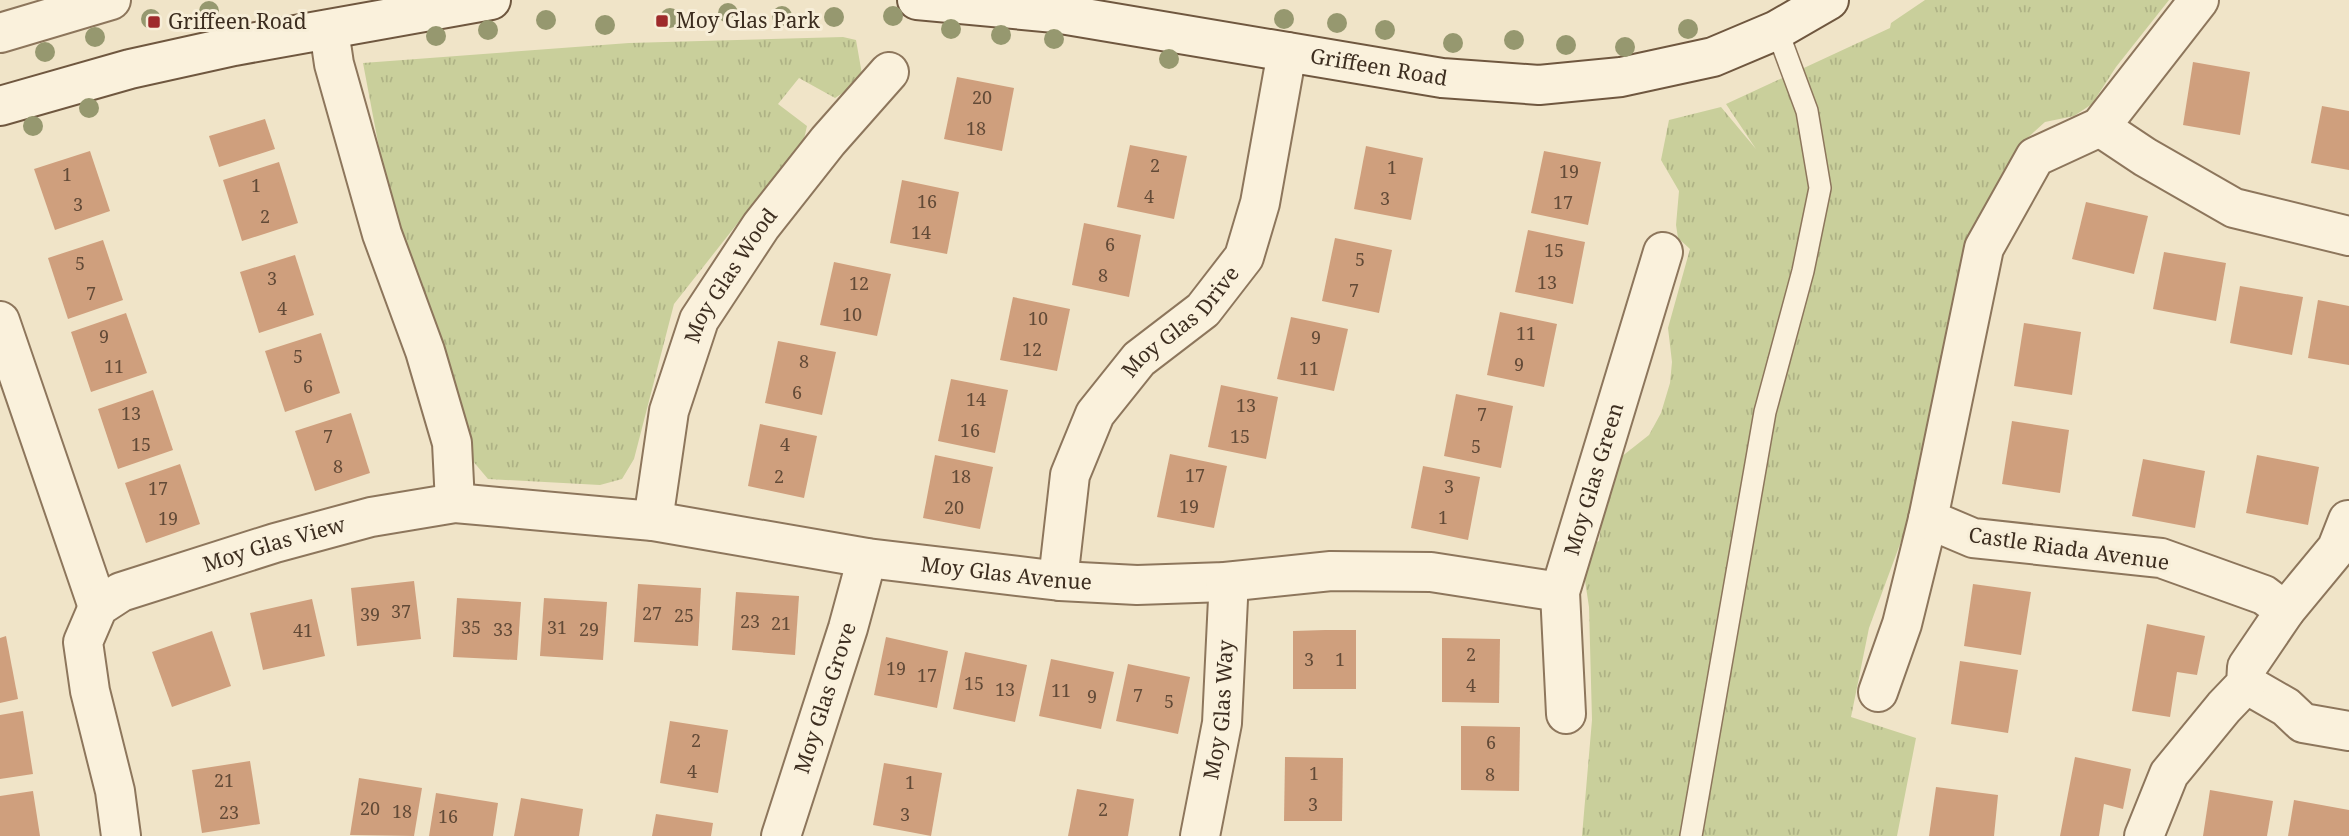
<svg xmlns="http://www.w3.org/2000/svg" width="2349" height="836" viewBox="0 0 2349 836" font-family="'Noto Serif',serif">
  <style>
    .grass { fill: url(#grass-tufts) }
    .building { fill: #cf9f7d }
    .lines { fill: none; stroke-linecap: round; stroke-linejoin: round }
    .lane-casing { stroke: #8d765c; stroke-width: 24 }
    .street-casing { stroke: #8d765c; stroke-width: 42 }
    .secondary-casing { stroke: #6f573f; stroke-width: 42 }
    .lane { stroke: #faf1dc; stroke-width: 21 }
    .street { stroke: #faf1dc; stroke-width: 38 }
    .secondary { stroke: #faf1dc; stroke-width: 38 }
    .tree { fill: #96986f }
    .poi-dot { fill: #9e2a2b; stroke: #f7eed8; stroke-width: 2.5 }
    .labels { text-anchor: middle; stroke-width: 6; stroke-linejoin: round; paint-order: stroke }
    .number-label { font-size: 18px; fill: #624a37 }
    .poi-label { font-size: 21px; fill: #3d2e20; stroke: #f7eed8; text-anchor: start }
    .street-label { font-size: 21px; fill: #3d2e20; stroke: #f7eed8 }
  </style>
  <defs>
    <pattern id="grass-tufts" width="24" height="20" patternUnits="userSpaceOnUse" patternTransform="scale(1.75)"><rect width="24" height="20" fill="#c9cf9b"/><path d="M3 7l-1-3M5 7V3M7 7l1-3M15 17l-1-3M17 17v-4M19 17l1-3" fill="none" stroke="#aeb285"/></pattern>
  </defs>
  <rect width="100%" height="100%" fill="#f0e4c8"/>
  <g class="grass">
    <path d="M1925 0H2169L2116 67 2092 104 2074 116 2045 122 2022 143 2002 183 1910 517 1869 628 1851 717 1916 738 1897 836H1582L1592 720 1589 607 1584 574 1588 546 1599 541 1609 472 1616 461 1649 435 1661 413 1670 383 1672 362 1668 328 1690 249 1678 238 1676 225 1679 191 1661 160 1669 120 1721 107 1756 149 1726 104 1890 28 1891 23Z"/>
    <path d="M843 37 856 40 863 80 835 98 799 78 778 104 807 126 804 139 674 304 634 459 622 479 600 485 488 479 472 460 394 227 363 63 629 43Z"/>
  </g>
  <g class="building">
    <path d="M2193 62 2250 72 2240 135 2183 125Z"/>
    <path d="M957 77 1014 88 1002 151 944 139Z"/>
    <path d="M2322 106 2349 111V170L2311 163Z"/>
    <path d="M265 119 275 149 219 167 209 136Z"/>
    <path d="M1130 145 1187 156 1174 219 1117 207Z"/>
    <path d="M1366 146 1423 158 1411 220 1354 209Z"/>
    <path d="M90 151 110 211 55 230 34 169Z"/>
    <path d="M1544 151 1601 162 1588 225 1531 213Z"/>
    <path d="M279 162 298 223 242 241 223 180Z"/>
    <path d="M902 180 959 192 947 254 890 243Z"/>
    <path d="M2086 202 2148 216 2134 274 2072 259Z"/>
    <path d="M1084 223 1141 235 1129 297 1072 285Z"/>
    <path d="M1528 230 1585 242 1573 304 1515 292Z"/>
    <path d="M1335 238 1392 250 1379 313 1322 301Z"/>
    <path d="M103 240 123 300 68 319 48 258Z"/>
    <path d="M2164 252 2226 263 2216 321 2153 309Z"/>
    <path d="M295 255 314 315 259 333 240 272Z"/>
    <path d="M834 262 891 274 877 336 820 325Z"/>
    <path d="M2240 286 2303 297 2292 355 2230 343Z"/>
    <path d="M1013 297 1070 309 1057 371 1000 360Z"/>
    <path d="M2318 300 2349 306V365L2308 358Z"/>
    <path d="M1500 312 1557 324 1544 387 1487 375Z"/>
    <path d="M126 313 147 373 91 392 71 332Z"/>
    <path d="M1291 317 1348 329 1334 391 1277 379Z"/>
    <path d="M2024 323 2081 332 2072 395 2014 386Z"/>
    <path d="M321 333 340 393 285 412 265 351Z"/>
    <path d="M778 341 836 352 822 415 765 403Z"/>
    <path d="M951 379 1008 390 995 453 938 441Z"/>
    <path d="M1221 385 1278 397 1266 459 1208 447Z"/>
    <path d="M153 390 173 450 118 469 98 409Z"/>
    <path d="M1456 394 1513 406 1501 468 1444 456Z"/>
    <path d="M351 413 370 473 315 491 295 431Z"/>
    <path d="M2012 421 2069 430 2060 493 2002 484Z"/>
    <path d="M760 424 817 436 804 498 748 486Z"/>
    <path d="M1170 454 1227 466 1214 528 1157 517Z"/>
    <path d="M935 455 993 467 980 529 923 518Z"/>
    <path d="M2257 455 2319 467 2308 525 2246 513Z"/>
    <path d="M2143 459 2205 471 2195 528 2132 516Z"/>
    <path d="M180 464 200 524 146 543 125 483Z"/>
    <path d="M1423 466 1480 477 1468 540 1411 528Z"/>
    <path d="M414 581 421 639 357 646 351 588Z"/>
    <path d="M638 584 701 588 698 646 634 642Z"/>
    <path d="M1973 584 2031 592 2021 655 1964 646Z"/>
    <path d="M736 592 799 596 795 655 732 650Z"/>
    <path d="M457 598 521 602 517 660 453 657Z"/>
    <path d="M544 598 607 602 603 660 540 656Z"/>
    <path d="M312 599 325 656 263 670 250 613Z"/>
    <path d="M2147 624 2205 636 2197 675 2177 672 2170 717 2132 711Z"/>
    <path d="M1325 630H1356V689H1293V631Z"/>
    <path d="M212 631 231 686 172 707 152 652Z"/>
    <path d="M6 636 18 699 0 703V638Z"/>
    <path d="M886 637 948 651 937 708 874 695Z"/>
    <path d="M1442 638 1500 639 1499 703 1442 702Z"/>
    <path d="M965 652 1027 665 1015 722 953 709Z"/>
    <path d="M1051 659 1114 672 1101 729 1039 716Z"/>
    <path d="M1960 661 2018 670 2008 733 1951 724Z"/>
    <path d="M1128 664 1190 677 1178 734 1116 721Z"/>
    <path d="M23 711 33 774 0 779V715Z"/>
    <path d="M670 721 728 730 718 793 660 783Z"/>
    <path d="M1461 726 1520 727 1519 791 1461 790Z"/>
    <path d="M1285 757 1343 758 1342 821H1284Z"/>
    <path d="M2075 757 2131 769 2123 809 2104 804 2099 836H2060Z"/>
    <path d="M250 761 260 824 202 833 192 770Z"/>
    <path d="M884 763 942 773 931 836 873 825Z"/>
    <path d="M359 778 422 788 414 836 350 835Z"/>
    <path d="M1936 787 1998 795 1994 836H1929Z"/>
    <path d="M1077 789 1134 799 1128 836H1068Z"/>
    <path d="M2210 790 2273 801 2267 836H2203Z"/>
    <path d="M33 791 40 836H0V796Z"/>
    <path d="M436 793 498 803 493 836H429Z"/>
    <path d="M521 798 583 809 579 836H514Z"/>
    <path d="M2294 800 2349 810V836H2288Z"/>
    <path d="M656 814 713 823 711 836H652Z"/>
  </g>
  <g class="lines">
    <g class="lane-casing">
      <path id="lane" d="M1691 836 1765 412 1803 271 1820 188 1807 111 1777 30"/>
    </g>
    <g class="street-casing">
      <g id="street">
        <path d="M329 30 334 64 382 234 425 351 452 443 455 503"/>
        <path d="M0 33 111 0"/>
        <path d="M2100 127 2145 157 2234 208 2349 236"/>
        <path d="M0 321 98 607"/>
        <path id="s1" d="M653 521 669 411 699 320 761 226 828 141 889 72"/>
        <path id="s2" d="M1060 581V563L1070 475 1095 414 1139 359 1203 310 1244 257 1260 203 1287 52"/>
        <path d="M2285 611 2337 548 2348 520"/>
        <path d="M2246 684 2286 707 2303 723 2349 731"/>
        <path d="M1878 692 1902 624 1928 519"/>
        <path id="s3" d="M1566 714 1560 592 1663 252"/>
        <path id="s4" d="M121 836 115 791 90 691 83 642 98 607 121 592 275 543 371 517 455 503 653 521 867 558 1060 581 1137 585 1225 582 1331 571 1431 572 1560 592"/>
        <path id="s5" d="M781 836 848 628 867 558"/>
        <path id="s6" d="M1200 836 1222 723 1228 599 1225 582"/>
        <path d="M2144 836 2169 774 2224 707 2246 684 2247 667 2285 611 2264 595 2161 558 1973 538 1928 519 1984 248 2035 157 2100 127 2199 0"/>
      </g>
    </g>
    <g class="secondary-casing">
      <g id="secondary">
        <path id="s7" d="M917 0 1055 13 1442 78 1539 85 1621 77 1713 57 1777 30 1829 0"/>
        <path d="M0 106 130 69 234 46 491 0"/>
      </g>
    </g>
    <use href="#lane" class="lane"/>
    <use href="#street" class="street"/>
    <use href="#secondary" class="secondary"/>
  </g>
  <g class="tree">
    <circle cx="209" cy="11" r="10"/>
    <circle cx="728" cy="13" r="10"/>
    <circle cx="782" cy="16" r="10"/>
    <circle cx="893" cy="16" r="10"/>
    <circle cx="834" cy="17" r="10"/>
    <circle cx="670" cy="18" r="10"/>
    <circle cx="151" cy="19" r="10"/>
    <circle cx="1284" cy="19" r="10"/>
    <circle cx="546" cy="20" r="10"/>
    <circle cx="1337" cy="23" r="10"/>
    <circle cx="605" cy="25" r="10"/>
    <circle cx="951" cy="29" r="10"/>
    <circle cx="1688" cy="29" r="10"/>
    <circle cx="488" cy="30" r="10"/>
    <circle cx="1385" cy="30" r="10"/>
    <circle cx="1001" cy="35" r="10"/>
    <circle cx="436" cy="36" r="10"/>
    <circle cx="95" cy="37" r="10"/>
    <circle cx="1054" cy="39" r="10"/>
    <circle cx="1514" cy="40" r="10"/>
    <circle cx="1453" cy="43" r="10"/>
    <circle cx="1566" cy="45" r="10"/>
    <circle cx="1625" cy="47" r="10"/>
    <circle cx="45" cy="52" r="10"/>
    <circle cx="1169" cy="59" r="10"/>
    <circle cx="89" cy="108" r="10"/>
    <circle cx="33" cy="126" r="10"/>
  </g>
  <g class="poi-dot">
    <rect x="655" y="14" width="14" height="14" rx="3.5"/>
    <rect x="147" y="15" width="14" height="14" rx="3.5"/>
  </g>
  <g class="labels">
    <g class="number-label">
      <text x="982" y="104">20</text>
      <text x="976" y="135">18</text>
      <text x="1155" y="172">2</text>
      <text x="1392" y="174">1</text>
      <text x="1569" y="178">19</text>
      <text x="67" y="181">1</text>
      <text x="256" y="192">1</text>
      <text x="1149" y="203">4</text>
      <text x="1385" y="205">3</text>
      <text x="927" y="208">16</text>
      <text x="1563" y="209">17</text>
      <text x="78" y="211">3</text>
      <text x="265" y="223">2</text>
      <text x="921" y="239">14</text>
      <text x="1110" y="251">6</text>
      <text x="1554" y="257">15</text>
      <text x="1360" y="266">5</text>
      <text x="80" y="270">5</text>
      <text x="1103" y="282">8</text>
      <text x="272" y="285">3</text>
      <text x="1547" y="289">13</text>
      <text x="859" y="290">12</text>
      <text x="1354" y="297">7</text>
      <text x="91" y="300">7</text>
      <text x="282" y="315">4</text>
      <text x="852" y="321">10</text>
      <text x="1038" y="325">10</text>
      <text x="1526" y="340">11</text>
      <text x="104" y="343">9</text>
      <text x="1316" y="344">9</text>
      <text x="1032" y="356">12</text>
      <text x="298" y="363">5</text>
      <text x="804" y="368">8</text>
      <text x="1519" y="371">9</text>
      <text x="114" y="373">11</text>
      <text x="1309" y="375">11</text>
      <text x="308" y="393">6</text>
      <text x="797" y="399">6</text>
      <text x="976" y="406">14</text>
      <text x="1246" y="412">13</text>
      <text x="131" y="420">13</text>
      <text x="1482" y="421">7</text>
      <text x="970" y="437">16</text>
      <text x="328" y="443">7</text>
      <text x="1240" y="443">15</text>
      <text x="141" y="451">15</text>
      <text x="785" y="451">4</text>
      <text x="1476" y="453">5</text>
      <text x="338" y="473">8</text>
      <text x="1195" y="482">17</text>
      <text x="779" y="483">2</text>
      <text x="961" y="483">18</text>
      <text x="1449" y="493">3</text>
      <text x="158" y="495">17</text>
      <text x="1189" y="513">19</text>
      <text x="954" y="514">20</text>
      <text x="1443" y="524">1</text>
      <text x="168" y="525">19</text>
      <text x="401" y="618">37</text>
      <text x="652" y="620">27</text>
      <text x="370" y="621">39</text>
      <text x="684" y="622">25</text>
      <text x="750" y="628">23</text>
      <text x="781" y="630">21</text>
      <text x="471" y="634">35</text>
      <text x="557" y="634">31</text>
      <text x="503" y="636">33</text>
      <text x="589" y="636">29</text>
      <text x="303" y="637">41</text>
      <text x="1471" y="661">2</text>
      <text x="1309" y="666">3</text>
      <text x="1340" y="666">1</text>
      <text x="896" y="675">19</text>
      <text x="927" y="682">17</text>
      <text x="974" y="690">15</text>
      <text x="1471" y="692">4</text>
      <text x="1005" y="696">13</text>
      <text x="1061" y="697">11</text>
      <text x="1138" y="702">7</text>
      <text x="1092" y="703">9</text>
      <text x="1169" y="708">5</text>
      <text x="696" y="747">2</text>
      <text x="1491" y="749">6</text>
      <text x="692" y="778">4</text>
      <text x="1314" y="780">1</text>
      <text x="1490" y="781">8</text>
      <text x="224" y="787">21</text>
      <text x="910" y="789">1</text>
      <text x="1313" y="811">3</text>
      <text x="370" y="815">20</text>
      <text x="1103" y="816">2</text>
      <text x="402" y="818">18</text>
      <text x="229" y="819">23</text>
      <text x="905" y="821">3</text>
      <text x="448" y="823">16</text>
    </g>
    <g class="poi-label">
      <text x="676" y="28">Moy Glas Park</text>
      <text x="168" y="29">Griffeen Road</text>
    </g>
    <g class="street-label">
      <text dy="7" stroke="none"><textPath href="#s7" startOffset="467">Griffeen Road</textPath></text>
      <text dy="7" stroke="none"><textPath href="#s1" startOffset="261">Moy Glas Wood</textPath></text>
      <text dy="7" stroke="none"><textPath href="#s2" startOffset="299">Moy Glas Drive</textPath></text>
      <text dy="7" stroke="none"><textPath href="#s3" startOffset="240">Moy Glas Green</textPath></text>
      <text dy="7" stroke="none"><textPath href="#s4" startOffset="424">Moy Glas View</textPath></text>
      <text transform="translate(2069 549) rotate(8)" y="7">Castle Riada Avenue</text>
      <text dy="7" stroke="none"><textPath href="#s4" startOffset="1166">Moy Glas Avenue</textPath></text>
      <text dy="7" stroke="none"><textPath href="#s5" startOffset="145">Moy Glas Grove</textPath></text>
      <text dy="7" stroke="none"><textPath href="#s6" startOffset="128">Moy Glas Way</textPath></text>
    </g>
  </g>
</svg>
